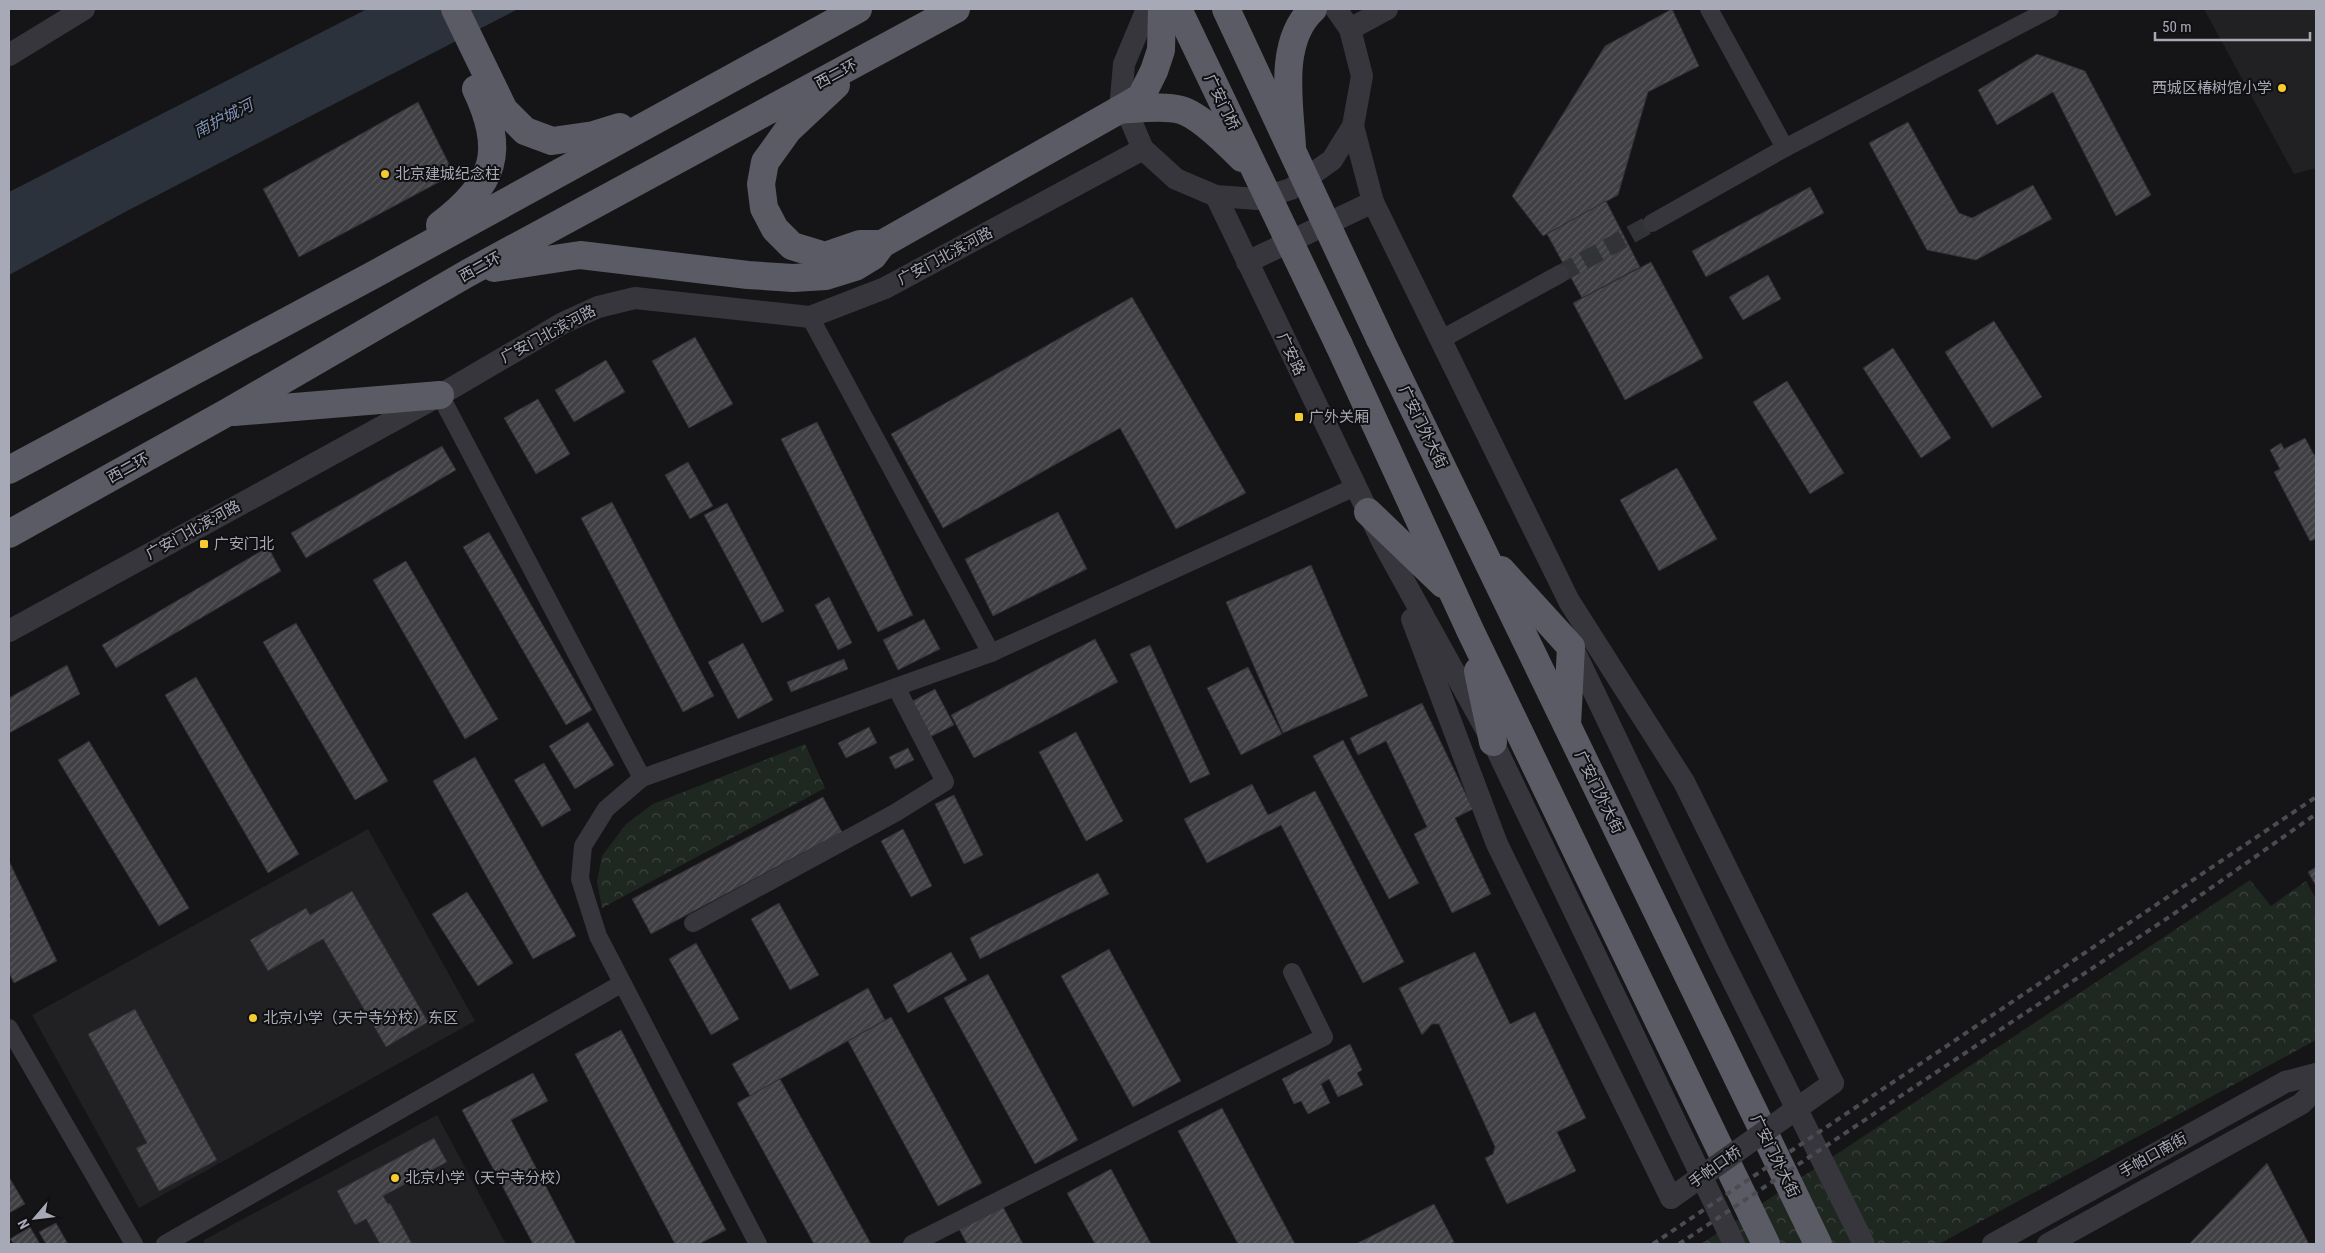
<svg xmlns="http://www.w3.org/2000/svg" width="2325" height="1253" viewBox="0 0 2325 1253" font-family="'Roboto Condensed','Noto Sans SC',sans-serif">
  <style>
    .built { fill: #212124 }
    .forest { fill: url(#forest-crowns) }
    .water { fill: #2b323b }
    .building { fill: url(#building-hatch); stroke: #2f2f33 }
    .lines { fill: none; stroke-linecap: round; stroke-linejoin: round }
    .minor-tunnel { stroke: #323337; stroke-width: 18; stroke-dasharray: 18 9; stroke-linecap: butt }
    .minor { stroke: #36363c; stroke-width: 18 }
    .tertiary { stroke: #36363c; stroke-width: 22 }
    .trunk { stroke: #5a5b64; stroke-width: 28 }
    .rail { stroke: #4b4c53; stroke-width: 4; stroke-dasharray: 6 5; stroke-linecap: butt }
    .tertiary-bridge { stroke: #36363c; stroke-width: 22 }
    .trunk-bridge { stroke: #5a5b64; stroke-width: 28 }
    .poi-dot { fill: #f4cc2f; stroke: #101012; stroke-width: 2 }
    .labels { text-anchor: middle; stroke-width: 4; stroke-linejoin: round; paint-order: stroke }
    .street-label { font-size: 15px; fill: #a7a9b7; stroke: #101012 }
    .poi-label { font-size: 15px; fill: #a7a9b7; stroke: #101012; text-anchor: start }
    .water-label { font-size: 16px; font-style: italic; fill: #7d92b3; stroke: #101012 }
  </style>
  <defs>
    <pattern id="forest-crowns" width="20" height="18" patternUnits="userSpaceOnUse" patternTransform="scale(1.25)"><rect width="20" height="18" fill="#1f2721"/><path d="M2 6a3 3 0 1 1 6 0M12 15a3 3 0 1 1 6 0" fill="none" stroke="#3d443f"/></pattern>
    <pattern id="building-hatch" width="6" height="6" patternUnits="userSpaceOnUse" patternTransform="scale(1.25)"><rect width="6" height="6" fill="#3f3f44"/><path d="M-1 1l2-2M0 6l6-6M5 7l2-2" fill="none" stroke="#58585d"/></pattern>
  </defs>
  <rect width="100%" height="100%" fill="#151517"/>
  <g class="built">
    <path d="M2204 9H2316V168L2294 174Z"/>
    <path d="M368 829 475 1021 139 1208 32 1015Z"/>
    <path d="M437 1115 506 1244H204V1240Z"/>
  </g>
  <g class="forest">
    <path d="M805 744 825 788 602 908 597 882 602 856 626 824 653 804Z"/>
    <path d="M2250 880 2271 906 2306 881 2316 899V1040L1939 1244H1701Z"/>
  </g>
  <path class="water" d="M367 9H518L125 212 9 275V192Z"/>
  <g class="building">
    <path d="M1672 9 1699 66 1648 92 1618 195 1543 236 1512 196 1605 46Z"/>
    <path d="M2037 54 2085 71 2151 195 2116 216 2053 92 1997 125 1978 90Z"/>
    <path d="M418 102 454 174 299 257 263 189Z"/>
    <path d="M1908 122 1959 213 1972 218 2033 185 2052 219 1976 260 1927 250 1869 143Z"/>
    <path d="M1810 187 1824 213 1706 277 1692 251Z"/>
    <path d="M1606 201 1640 267 1582 298 1547 234Z"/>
    <path d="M1651 262 1703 358 1625 400 1573 303Z"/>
    <path d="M1768 275 1781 299 1743 320 1729 297Z"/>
    <path d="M1132 297 1246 493 1176 529 1120 428 943 528 891 434Z"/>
    <path d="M1994 321 2042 397 1992 428 1945 352Z"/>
    <path d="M695 337 733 404 689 428 652 361Z"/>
    <path d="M1893 348 1951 438 1921 458 1863 368Z"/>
    <path d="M606 360 625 392 574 422 555 390Z"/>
    <path d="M1787 381 1844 473 1810 494 1753 402Z"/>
    <path d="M538 399 570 454 536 474 504 418Z"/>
    <path d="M817 422 913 615 878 632 781 439Z"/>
    <path d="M2305 438 2314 455 2316 454V539L2310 541 2274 472 2280 469 2270 450 2281 443 2284 449Z"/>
    <path d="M442 446 456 470 306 558 291 533Z"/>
    <path d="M688 462 713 506 690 519 665 475Z"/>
    <path d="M1677 468 1717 539 1659 571 1620 500Z"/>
    <path d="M612 502 714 696 683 712 581 518Z"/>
    <path d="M727 503 784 611 762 623 704 515Z"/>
    <path d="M1058 512 1087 569 993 616 965 559Z"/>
    <path d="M489 532 592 710 566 725 463 547Z"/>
    <path d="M268 547 281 571 116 668 102 645Z"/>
    <path d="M406 561 498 719 465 739 373 580Z"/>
    <path d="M1311 565 1368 696 1283 733 1226 602Z"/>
    <path d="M829 597 852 643 838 650 815 605Z"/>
    <path d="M924 619 940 649 898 670 883 640Z"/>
    <path d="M296 623 388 781 355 800 263 642Z"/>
    <path d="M1095 639 1118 682 974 758 951 715Z"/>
    <path d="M743 643 773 700 738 719 708 662Z"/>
    <path d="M1150 645 1210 774 1190 783 1130 654Z"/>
    <path d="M844 659 848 669 791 692 787 682Z"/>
    <path d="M67 665 80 694 9 733V698Z"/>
    <path d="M1248 667 1282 734 1241 755 1207 688Z"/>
    <path d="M196 677 299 854 268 873 165 695Z"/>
    <path d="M935 689 954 725 928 738 909 703Z"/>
    <path d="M1422 703 1473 809 1455 818 1491 894 1452 913 1414 834 1427 827 1386 741 1358 755 1350 738Z"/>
    <path d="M588 722 614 765 575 789 549 746Z"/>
    <path d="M869 727 877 743 846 758 838 743Z"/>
    <path d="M1076 732 1123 821 1086 841 1039 752Z"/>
    <path d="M1343 740 1419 883 1389 899 1313 756Z"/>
    <path d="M89 741 189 908 159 926 58 760Z"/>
    <path d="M908 748 914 760 895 769 889 757Z"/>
    <path d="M475 757 576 936 533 959 433 781Z"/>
    <path d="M544 763 571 810 542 827 514 780Z"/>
    <path d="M1252 784 1268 815 1315 791 1404 962 1363 983 1281 825 1207 863 1184 819Z"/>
    <path d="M954 795 983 855 964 864 935 804Z"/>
    <path d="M823 797 842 832 651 934 632 899Z"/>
    <path d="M903 829 932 886 911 897 881 841Z"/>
    <path d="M9 861 57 961 14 983 9 973Z"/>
    <path d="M2316 867V886L2308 872Z"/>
    <path d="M1098 873 1109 894 980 959 970 938Z"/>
    <path d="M352 891 428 1022 386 1047 323 939 268 971 250 940 306 908 310 915Z"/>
    <path d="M467 892 513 963 478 986 432 914Z"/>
    <path d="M779 903 819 975 790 990 751 919Z"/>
    <path d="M696 943 739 1019 711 1035 669 959Z"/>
    <path d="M1109 949 1181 1081 1133 1107 1061 976Z"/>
    <path d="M951 952 967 980 908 1013 893 985Z"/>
    <path d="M1475 952 1510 1024 1535 1012 1586 1118 1557 1132 1576 1171 1507 1204 1485 1158 1493 1154 1495 1147 1439 1024H1432L1422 1035 1399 988Z"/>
    <path d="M988 974 1078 1140 1035 1164 944 998Z"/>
    <path d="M868 988 885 1020 750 1096 732 1064Z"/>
    <path d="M135 1009 217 1160 159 1191 136 1148 147 1143 88 1034Z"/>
    <path d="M891 1017 982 1183 938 1206 848 1041Z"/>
    <path d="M621 1030 726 1230 699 1244H675L575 1054Z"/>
    <path d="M1350 1044 1362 1070 1357 1073 1363 1085 1338 1097 1329 1079 1321 1084 1330 1103 1308 1114 1301 1101 1294 1104 1282 1079Z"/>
    <path d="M533 1073 548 1101 511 1120 576 1244H533L462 1110Z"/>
    <path d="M780 1079 871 1244H814L737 1103Z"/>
    <path d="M1222 1108 1295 1244H1238L1178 1131Z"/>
    <path d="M434 1138 447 1162 383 1196 388 1204 390 1203 412 1244H380L366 1219 355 1225 337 1191Z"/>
    <path d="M2267 1163 2309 1244H2189Z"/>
    <path d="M1111 1169 1151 1244H1095L1067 1193Z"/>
    <path d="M9 1177 25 1204 9 1213Z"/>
    <path d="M1434 1204 1454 1242 1450 1244H1356Z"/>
    <path d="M1002 1205 1023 1244H967L959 1229Z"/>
    <path d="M56 1223 68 1244H46L39 1232Z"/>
    <path d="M30 1227 40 1244H14L10 1239Z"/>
  </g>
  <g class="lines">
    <path class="minor-tunnel" d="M1560 274 1652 223"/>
    <g class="minor">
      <path d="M1709 9 1785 148 2050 9"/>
      <path d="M1652 223 1785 148"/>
      <path d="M810 317 991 653"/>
      <path d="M1440 340 1560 274"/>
      <path d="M440 395 642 778 606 809 583 846 580 879 598 936 758 1244"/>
      <path d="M642 778 991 653 1355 487"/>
      <path d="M693 923 895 813 945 782 896 687"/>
      <path d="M9 1028 134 1244"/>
      <path d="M165 1244 621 984"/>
      <path d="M912 1244 1324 1037 1292 972"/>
    </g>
    <g class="tertiary">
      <path d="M1147 9 1124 64 1121 98 1143 149 1176 179 1216 196 1257 199 1291 189 1332 160 1353 126 1362 76 1350 29 1336 9"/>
      <path d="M1350 29 1387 9"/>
      <path d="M9 55 84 9"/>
      <path d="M1353 126 1373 202 1569 601 1684 782 1833 1083"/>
      <path d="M1216 196 1383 543 1493 742 1734 1244"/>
      <path d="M1247 262 1373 202"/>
      <path d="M1412 619 1497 844 1671 1198"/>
      <path d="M9 631 440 395 563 323 598 307 635 298 810 317 885 288 1143 149"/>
      <path d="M1571 644 1719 953 1864 1244"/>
      <path d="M1993 1244 2285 1082 2316 1074"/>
      <path d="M2048 1244 2301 1104 2316 1089"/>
    </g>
    <g class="trunk">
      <path d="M455 9 504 110 525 131 552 141 594 135 620 127"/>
      <path d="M836 85 788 130 765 162 761 184 764 208 775 229 792 246 825 256 860 244H882"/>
      <path d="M1292 148C1290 105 1277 42 1313 9"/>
      <path d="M440 225C495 183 506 152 476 89"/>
      <path d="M494 268 580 255 748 275 793 278 826 276 855 267 873 256 882 244 1119 110"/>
      <path d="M1380 339 1818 1244"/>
      <path d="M1339 345 1470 630 1766 1244"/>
      <path d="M234 412 440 395"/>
      <path d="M9 470 375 274 858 9"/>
      <path d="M1368 512 1443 584"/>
      <path d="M9 534 228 412 468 273 956 9"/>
      <path d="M1501 570 1571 647 1567 725"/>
      <path d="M1478 671 1493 742"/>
    </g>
    <g class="rail">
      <path d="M1653 1244 2316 797"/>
      <path d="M1679 1244 2181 909 2316 814"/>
    </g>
    <path class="tertiary-bridge" d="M1671 1198 1833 1083"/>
    <g class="trunk-bridge">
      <path d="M1178 9 1339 345"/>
      <path d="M1226 9 1380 339"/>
      <path d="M1119 110C1136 109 1164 105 1181 110 1201 116 1228 144 1242 158"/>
      <path d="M1119 110 1141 97 1154 71 1161 50 1162 9"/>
    </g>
  </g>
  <g class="poi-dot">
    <circle cx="2282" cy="88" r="5"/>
    <circle cx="385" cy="174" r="5"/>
    <rect x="1294" y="412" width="10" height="10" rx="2.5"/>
    <rect x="199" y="539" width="10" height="10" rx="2.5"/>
    <circle cx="253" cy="1018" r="5"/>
    <circle cx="395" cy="1178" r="5"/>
  </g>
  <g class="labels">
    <g class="street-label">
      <text transform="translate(836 74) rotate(-28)" y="5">西二环</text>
      <text transform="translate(1222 102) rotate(64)" y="5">广安门桥</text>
      <text transform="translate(945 256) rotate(-28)" y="5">广安门北滨河路</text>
      <text transform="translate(480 267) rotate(-29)" y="5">西二环</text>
      <text transform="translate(548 334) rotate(-28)" y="5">广安门北滨河路</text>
      <text transform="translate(1291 354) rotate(65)" y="5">广安路</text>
      <text transform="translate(1423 427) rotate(64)" y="5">广安门外大街</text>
      <text transform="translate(128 468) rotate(-29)" y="5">西二环</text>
      <text transform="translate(193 530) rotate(-29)" y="5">广安门北滨河路</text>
      <text transform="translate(1599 792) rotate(64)" y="5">广安门外大街</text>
      <text transform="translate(2153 1155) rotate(-29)" y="5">手帕口南街</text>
      <text transform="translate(1775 1156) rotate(64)" y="5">广安门外大街</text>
      <text transform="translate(1715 1167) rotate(-35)" y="5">手帕口桥</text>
    </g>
    <g class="poi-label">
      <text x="2272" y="93" text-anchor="end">西城区椿树馆小学</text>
      <text x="395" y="179">北京建城纪念柱</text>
      <text x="1309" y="422">广外关厢</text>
      <text x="214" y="549">广安门北</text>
      <text x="263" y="1023">北京小学（天宁寺分校）东区</text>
      <text x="405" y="1183">北京小学（天宁寺分校）</text>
    </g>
    <g class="water-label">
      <text transform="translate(223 118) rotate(-27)" y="6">南护城河</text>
    </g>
  </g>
  <rect width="2325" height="1253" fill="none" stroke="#a7a9b7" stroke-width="20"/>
  <g transform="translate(35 1218) rotate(242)" stroke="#101012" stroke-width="4" paint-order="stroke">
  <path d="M0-4L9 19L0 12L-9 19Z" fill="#a7a9b7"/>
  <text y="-8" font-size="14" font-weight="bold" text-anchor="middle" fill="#a7a9b7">N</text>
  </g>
  <path d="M2155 32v8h155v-8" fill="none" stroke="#a7a9b7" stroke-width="2.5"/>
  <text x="2162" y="32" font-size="15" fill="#a7a9b7" stroke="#101012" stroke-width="4" paint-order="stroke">50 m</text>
</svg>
